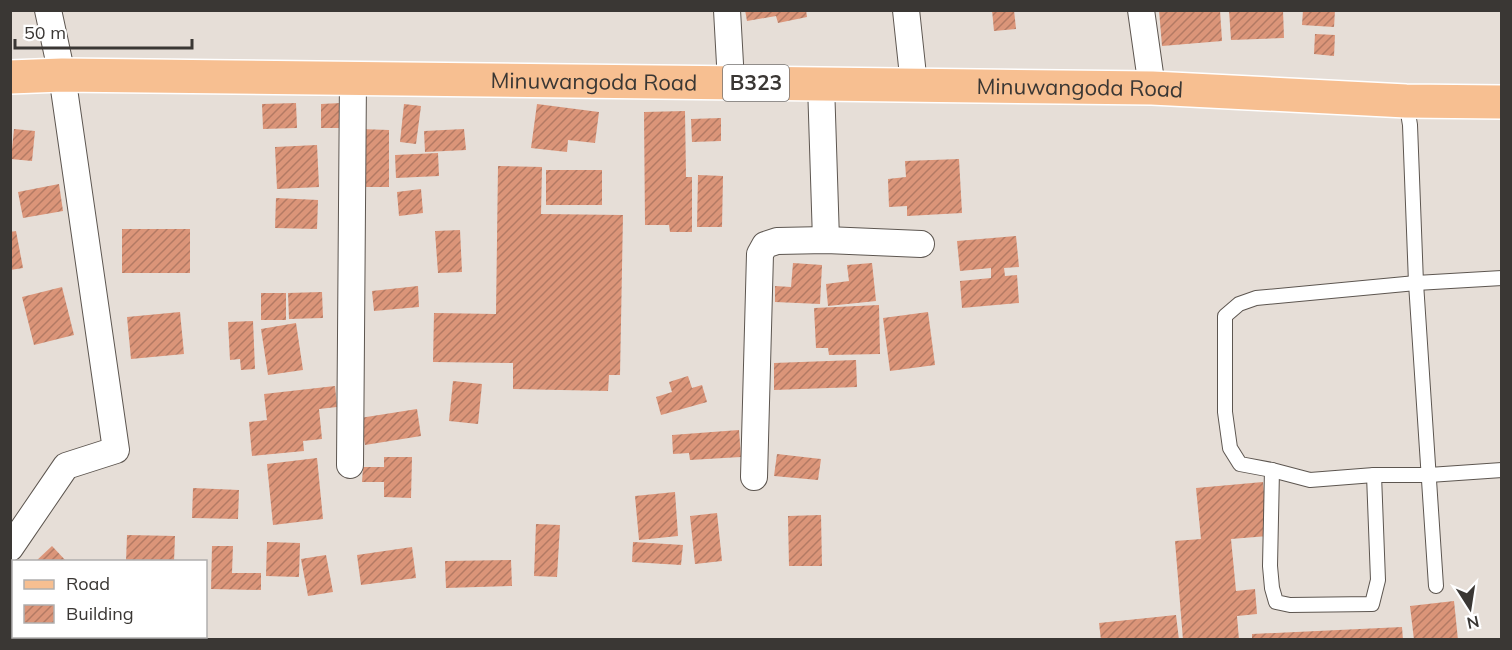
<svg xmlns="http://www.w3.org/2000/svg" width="1512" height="650" viewBox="0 0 1512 650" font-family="Mulish,sans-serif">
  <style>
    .building { fill: url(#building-hatch) }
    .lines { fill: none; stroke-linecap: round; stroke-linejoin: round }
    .lane-casing { stroke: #5d5650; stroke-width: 16 }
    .street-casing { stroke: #5d5650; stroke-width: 28 }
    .primary-casing { stroke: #fff; stroke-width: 36 }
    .lane { stroke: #fff; stroke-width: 14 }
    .street { stroke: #fff; stroke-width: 26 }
    .primary { stroke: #f7bf91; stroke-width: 33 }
    .labels { text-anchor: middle; stroke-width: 4.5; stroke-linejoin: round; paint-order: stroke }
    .shield { fill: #fff; stroke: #757371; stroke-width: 1.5 }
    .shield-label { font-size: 21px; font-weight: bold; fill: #3a3734 }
    .street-label { font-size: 22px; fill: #3a3734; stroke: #fff }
  </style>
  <defs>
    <pattern id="building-hatch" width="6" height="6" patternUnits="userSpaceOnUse" patternTransform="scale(1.5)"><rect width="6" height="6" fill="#db9579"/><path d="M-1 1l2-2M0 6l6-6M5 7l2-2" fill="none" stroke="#b37a64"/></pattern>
  </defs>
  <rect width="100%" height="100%" fill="#e6ded7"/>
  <g class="building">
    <path d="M745 10H806L807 17 778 23 776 16 747 21Z"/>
    <path d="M992 10H1014L1016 29 994 31Z"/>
    <path d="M1159 10H1220L1222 41 1162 46Z"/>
    <path d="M1229 10H1283L1284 38 1231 40Z"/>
    <path d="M1303 10H1335L1334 27 1302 25Z"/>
    <path d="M1315 34 1335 35 1334 56 1314 54Z"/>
    <path d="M296 103 297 128 263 129 262 104Z"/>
    <path d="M341 103 342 128H321V104Z"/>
    <path d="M404 104 421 106 416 144 400 142Z"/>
    <path d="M537 104 599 112 595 143 568 140 567 152 531 148Z"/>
    <path d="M685 111 686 177H692V232H670L669 225H645L644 112Z"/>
    <path d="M721 118V141L692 142 691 119Z"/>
    <path d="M14 129 35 131 32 161 11 159Z"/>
    <path d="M359 129 389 130V187H359Z"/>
    <path d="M464 129 466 150 425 152 424 131Z"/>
    <path d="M317 145 319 187 277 189 275 147Z"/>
    <path d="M438 153 439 176 396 178 395 155Z"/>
    <path d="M959 159 962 213 907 216V206L889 207 888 179 906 177 905 161Z"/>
    <path d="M498 166 542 167 541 214 623 215 620 375H609L608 391 513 389V363L433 362 434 313 496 314Z"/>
    <rect x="546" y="170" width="56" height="35"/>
    <path d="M698 175 723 176 722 227H697Z"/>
    <path d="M59 184 63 211 23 218 18 192Z"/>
    <path d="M421 189 423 213 399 216 397 192Z"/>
    <path d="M276 198 318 200 317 229 275 228Z"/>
    <rect x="122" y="229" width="68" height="44"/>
    <path d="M460 230 462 272 438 273 435 231Z"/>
    <path d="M16 231 23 268 10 270V232Z"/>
    <path d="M1016 236 1019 267 1004 268 1005 276 1017 275 1019 303 962 308 960 281 991 278V268L960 271 957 241Z"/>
    <path d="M793 263 822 265 820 304 775 302V286L791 287Z"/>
    <path d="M872 263 876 301 828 306 826 284 849 281 847 265Z"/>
    <path d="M418 286 419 307 374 311 372 291Z"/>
    <path d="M62 287 74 335 34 345 22 297Z"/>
    <path d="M322 292 323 318 289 319 288 293Z"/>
    <rect x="261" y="293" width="25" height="27"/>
    <path d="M879 305 880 354 829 355 828 348H816L814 308Z"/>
    <path d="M180 312 184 354 131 359 127 317Z"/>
    <path d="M928 312 935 365 890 371 883 318Z"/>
    <path d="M253 321 255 369 241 370 240 359 230 360 228 322Z"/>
    <path d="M296 323 303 370 268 375 261 329Z"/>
    <path d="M856 360 857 387 774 390V363Z"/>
    <path d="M688 376 692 388 702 385 707 402 661 415 656 397 672 392 669 382Z"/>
    <path d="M453 381 482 384 478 424 449 421Z"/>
    <path d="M335 386 337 407 319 409 322 439 303 441 304 451 252 456 249 422 267 420 264 394Z"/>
    <path d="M417 409 421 436 365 445 360 418Z"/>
    <path d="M739 430 741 457 690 460 689 453 673 454 672 435Z"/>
    <path d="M777 454 821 459 818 480 774 476Z"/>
    <path d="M384 457H412L411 498 384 497V482H362L363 467H384Z"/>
    <path d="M317 458 323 519 273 525 267 464Z"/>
    <path d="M1263 482 1268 536 1231 539 1236 591 1255 589 1257 614 1237 616 1239 640H1183L1175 541 1201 539 1196 488Z"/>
    <path d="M193 488 239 490 238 519 192 518Z"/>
    <path d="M675 492 678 536 639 540 635 496Z"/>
    <path d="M717 513 722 561 695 564 690 516Z"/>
    <path d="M821 515 822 566H789L788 516Z"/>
    <path d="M536 524 560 525 557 577 534 576Z"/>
    <path d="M127 535 175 536 174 562H126Z"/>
    <path d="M267 542 300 543 299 577 266 576Z"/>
    <path d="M633 542 683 545 681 565 632 562Z"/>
    <path d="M52 546 67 562H35Z"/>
    <path d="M212 546H233L232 573H261V590L211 589Z"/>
    <path d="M412 547 416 578 361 585 357 555Z"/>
    <path d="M326 555 333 592 308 596 301 559Z"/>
    <path d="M511 560 512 586 446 588 445 561Z"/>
    <path d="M1454 601 1458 640H1414L1410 606Z"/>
    <path d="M1176 615 1179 640H1101L1099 623Z"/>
    <path d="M1402 627 1403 640H1252V634Z"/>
  </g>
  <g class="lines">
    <g class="lane-casing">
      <g id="lane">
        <path d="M1406 101 1410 125 1416 283 1436 586"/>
        <path d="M1502 278 1416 283 1256 298 1239 304 1225 316V412L1230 448 1240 464 1272 470 1310 480 1374 475H1429L1502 470"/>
        <path d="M1272 470 1270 566 1272 588 1276 602 1290 605 1372 604 1378 580 1374 475"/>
      </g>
    </g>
    <g class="street-casing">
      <g id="street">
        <path d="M727 10 731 82"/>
        <path d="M906 10 914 85"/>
        <path d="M1141 10 1152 88"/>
        <path d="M821 84 826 240"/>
        <path d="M350 465 353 78"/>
        <path d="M754 477 760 254 765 245 777 241 826 240 921 244"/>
        <path d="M10 548 66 466 116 450 62 75 48 10"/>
        <path d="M10 613 14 616"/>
        <path d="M38 636 41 640"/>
      </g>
    </g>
    <g class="primary-casing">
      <g id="primary">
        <path id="s1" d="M10 77 62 75 1152 88 1406 101 1502 102"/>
      </g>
    </g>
    <use href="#lane" class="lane"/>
    <use href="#street" class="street"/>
    <use href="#primary" class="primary"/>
  </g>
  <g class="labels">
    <rect class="shield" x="723" y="65" width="66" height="36" rx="4.5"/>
    <g class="shield-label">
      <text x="756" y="90">B323</text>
    </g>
    <g class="street-label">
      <text dy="8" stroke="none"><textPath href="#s1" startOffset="584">Minuwangoda Road</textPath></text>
      <text dy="8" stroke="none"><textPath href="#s1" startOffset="1070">Minuwangoda Road</textPath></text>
    </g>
  </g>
  <rect width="1512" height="650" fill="none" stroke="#3a3734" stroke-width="24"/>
  <rect x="12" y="560" width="195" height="78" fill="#ffffff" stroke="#b0afae" stroke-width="1.5"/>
  <rect x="24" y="580" width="30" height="9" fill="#f7bf91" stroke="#b0afae" stroke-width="1.5"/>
  <text x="66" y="590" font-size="18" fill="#3a3734">Road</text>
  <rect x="24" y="605" width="30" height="18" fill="url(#building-hatch)" stroke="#b0afae" stroke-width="1.5"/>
  <text x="66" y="620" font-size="18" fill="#3a3734">Building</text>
  <g transform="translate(1470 608) rotate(168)" stroke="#ffffff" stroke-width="4.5" paint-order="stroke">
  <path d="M0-4.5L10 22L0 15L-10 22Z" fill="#3a3734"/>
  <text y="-9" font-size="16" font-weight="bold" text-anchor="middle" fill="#3a3734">N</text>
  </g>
  <path d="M15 39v9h177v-9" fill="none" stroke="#3a3734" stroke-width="3"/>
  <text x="24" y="39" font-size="18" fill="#3a3734" stroke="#ffffff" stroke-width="4.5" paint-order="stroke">50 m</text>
</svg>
